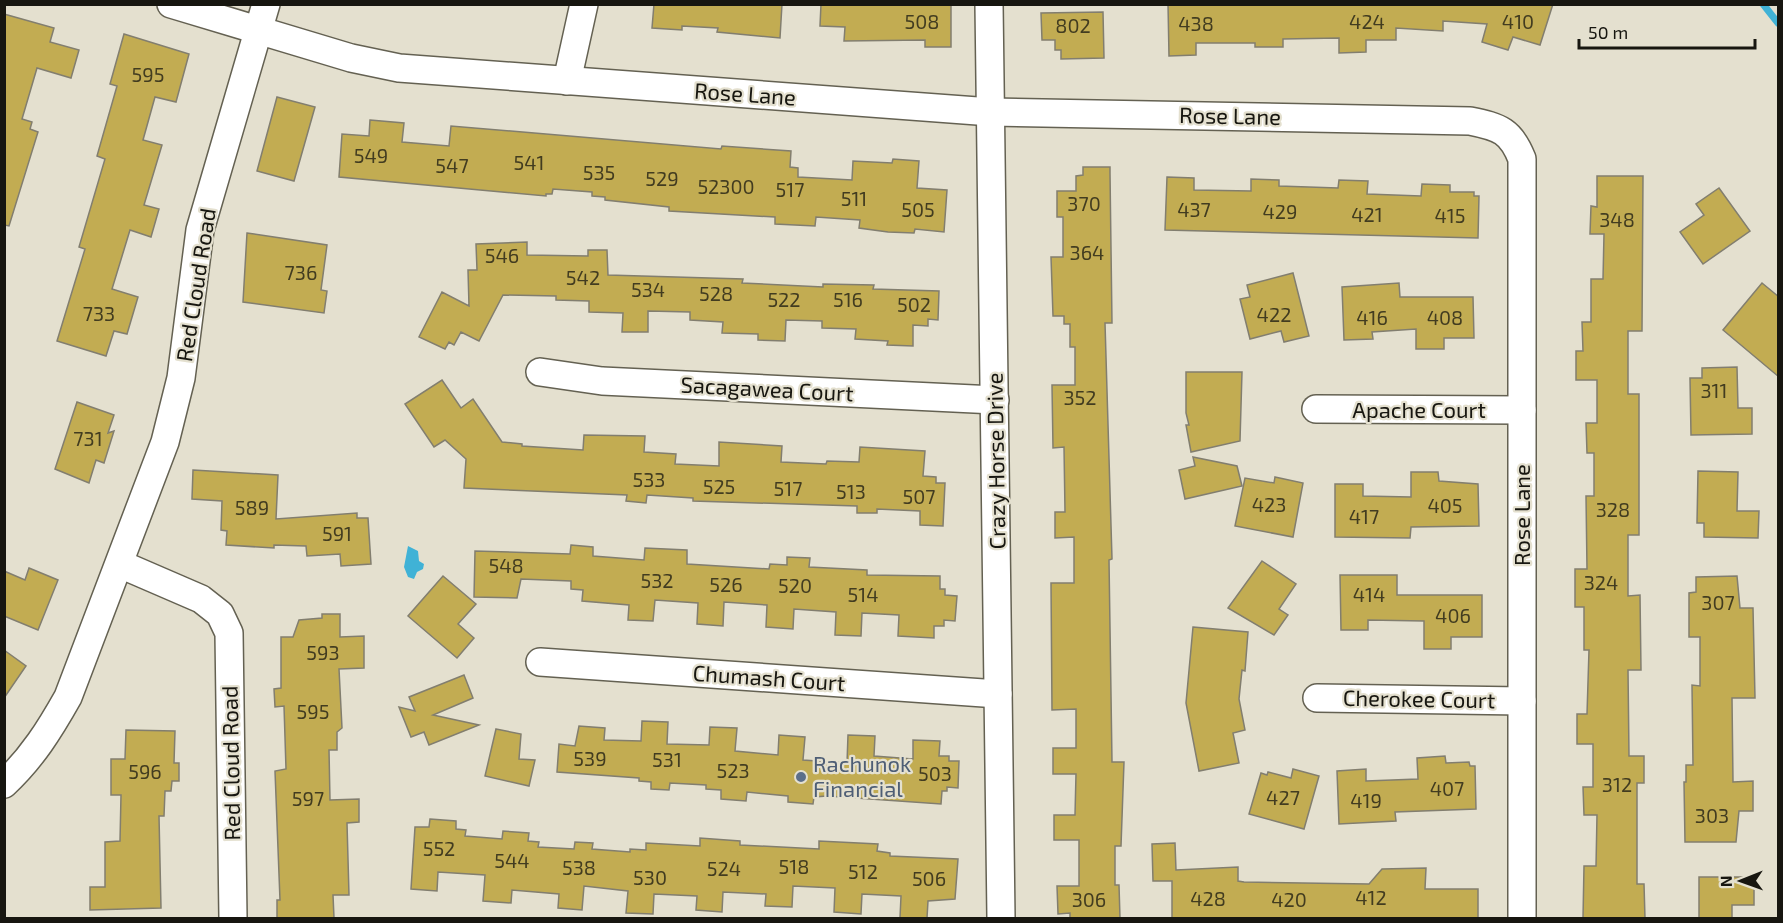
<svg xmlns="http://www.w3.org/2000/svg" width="1783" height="923" viewBox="0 0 1783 923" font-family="'Exo 2',sans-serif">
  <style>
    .water { fill: #40b2d6 }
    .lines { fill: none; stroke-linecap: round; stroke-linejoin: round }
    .stream { stroke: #40b2d6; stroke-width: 7 }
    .building { fill: #c2ac52; stroke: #827e6f; stroke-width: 1.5 }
    .minor-casing { stroke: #646152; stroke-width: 30 }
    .minor { stroke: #fff; stroke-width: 27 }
    .service-dot { fill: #5c6f8a; stroke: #e4e0cf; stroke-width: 2 }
    .labels { text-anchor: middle; stroke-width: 4.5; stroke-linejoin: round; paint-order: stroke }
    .number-label { font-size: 20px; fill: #423c20 }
    .street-label { font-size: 22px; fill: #171610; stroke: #e4e0cf }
    .service-label { font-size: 22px; fill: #4e5e75; stroke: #e4e0cf; text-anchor: start }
  </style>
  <rect width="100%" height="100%" fill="#e4e0cf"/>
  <path class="water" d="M408 546 418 551 419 561 424 564 423 569 417 572 414 579 408 577 404 567Z"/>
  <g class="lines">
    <path class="stream" d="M1763 4 1778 23"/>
  </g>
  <g class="building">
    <path d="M654 4H782L780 38 717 32 718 28 682 26V30L652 28Z"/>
    <path d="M821 4H951V47H925V40L844 41 845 27 820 26Z"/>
    <path d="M1168 4H1553L1540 45 1513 37 1508 50 1482 42 1487 24 1443 21V31L1396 28V40H1366V52L1339 53V38L1283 39V47H1255V43H1196V55L1169 56Z"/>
    <path d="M1103 12 1104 58 1061 59V50H1055V40H1042L1041 13Z"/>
    <path d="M4 14 54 28 50 42 79 50 71 78 37 68 22 119 32 122 30 129 38 132 9 226 4 225Z"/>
    <path d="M124 34 189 54 176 102 155 97 143 140 162 145 144 205 159 209 151 237 130 230 112 289 138 297 127 334 114 331 106 356 57 341 85 249 79 247 105 159 97 156 117 86 110 84Z"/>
    <path d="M277 97 315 107 294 181 257 171Z"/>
    <path d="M370 120 404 123 402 142 449 146 451 126 721 149 722 146 791 151 790 167 798 168V177L852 180 853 161 892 163 893 159 919 161 917 188 947 190 944 232 915 229 914 233 888 232 859 228 860 220 816 217 815 226 775 224V217L669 211V207L605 200V197L592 196V192L553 189 552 194H546V196L339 177 342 134 369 136Z"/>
    <path d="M1083 167H1110V173L1112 323H1105L1112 559 1109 560 1112 762H1124L1121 846H1115V885H1119L1120 918H1070V913L1058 914 1057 886H1079V840H1054V815H1075L1076 774H1053V748H1076V709L1052 710 1051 583H1074V537L1055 538V512H1065L1064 447 1053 448 1052 385H1075V347H1070V324H1064V316H1053L1051 257H1063V217H1057V191H1076V176L1083 175Z"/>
    <path d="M1597 176H1643L1642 331H1628V394H1639V535H1628V596L1640 595 1641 670H1628L1629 756H1644V783H1637V884H1644L1645 918H1583L1584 866H1596L1597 815H1584L1583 787H1593V744H1577V714H1587L1589 650H1584V607H1575V569H1587L1586 496H1594V453H1587L1586 423H1597V380H1576V351H1583L1582 322H1591V279H1603L1604 234H1590L1591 206 1597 207Z"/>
    <path d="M1167 177 1194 178V190L1251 191V179L1279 180V186L1338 188 1339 180 1368 181 1367 194 1421 196 1422 184 1450 185V192H1474V196H1479L1478 238 1165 230Z"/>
    <path d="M1719 188 1750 231 1703 264 1680 232 1704 215 1696 204Z"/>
    <path d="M247 233 327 245 321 290 327 291 324 313 243 302Z"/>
    <path d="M527 242V255L588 256V250H607L608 275 743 279 742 283 823 287V284L874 285 873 289 939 291 938 320 928 319V326L913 325V346L887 345 888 341 855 339 856 329 822 328V321L786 320 785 341 758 340V334L722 333 723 322 690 320V312L648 311V332H622L623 313 589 312V301L556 300V296L503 295 479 341 461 332 454 345 449 342 445 349 419 337 442 292 469 306 468 270H477L476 244Z"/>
    <path d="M1293 273 1309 336 1284 342 1281 331 1250 339 1240 299 1250 297 1247 285Z"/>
    <path d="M1399 283 1400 297H1473L1474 338H1444V349H1416V329L1372 332 1373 339 1344 340 1342 287Z"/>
    <path d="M1762 283 1779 297V377L1723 330Z"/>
    <path d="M1737 367 1738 408H1752V434L1691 435 1690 378H1702V368Z"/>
    <path d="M1186 372H1242L1240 441 1191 452 1186 425H1189L1186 413Z"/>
    <path d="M442 380 461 408 473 399 502 442 522 444V446L583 450 584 435 645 436 644 452 676 454 675 464 719 466V442L782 446 781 462 826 464 827 461 859 462 860 447 925 451 923 476 936 477V483H945L943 526 920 525V511L877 509V513H857V506L693 501V498L647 495 646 503 626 501 627 495 464 488 466 459 445 440 434 447 405 404Z"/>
    <path d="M77 402 114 415 108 433 114 431 104 463 96 460 89 483 55 469Z"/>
    <path d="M1193 457 1237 466 1242 486 1185 499 1179 470 1195 466Z"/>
    <path d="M193 470 278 475 276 519 357 513V518H368L371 564 341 566 340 554 307 556 306 546 274 545V548L226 545 227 531 221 530 222 501 192 499Z"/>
    <path d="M1698 471 1738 472 1737 511H1759L1758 538 1704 537V523H1697Z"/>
    <path d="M1411 472H1438L1439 481 1478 484 1479 526 1411 527 1410 538 1335 537V484H1363V496L1411 497Z"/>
    <path d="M1275 477 1303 483 1293 537 1235 526 1245 478 1274 483Z"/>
    <path d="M571 545 593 547V556L644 560 645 548 687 550V564L769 569 770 564 787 565V557L810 558 809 567 867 570V575L940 576V589H945V595L957 596 955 621 944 620V626H934V638L898 636 899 615 862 613 861 636 835 635 836 612 794 609 793 629 766 627 767 605 724 602 723 626 697 624 698 603 655 600 653 621 628 620 629 605 582 601 583 590 571 589V581L521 579 517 598 474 597 475 551 570 554Z"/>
    <path d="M1262 561 1296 584 1279 609 1288 615 1274 635 1228 608Z"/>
    <path d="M29 568 58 580 38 630 4 616V571L25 580Z"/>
    <path d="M1340 575H1397V595H1482V637H1451V649H1424V621L1368 620V630H1341Z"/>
    <path d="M443 576 476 604 458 624 474 638 457 658 408 616Z"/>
    <path d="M1737 576 1740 608H1753L1755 698H1732L1733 782 1753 781V811H1739L1736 842H1685L1684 782H1686V765H1693L1692 685 1700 686V637H1689V593L1696 592V577Z"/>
    <path d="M322 614H340V637L364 636V668L339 669 342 728 337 732V750H329L330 800 359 799V822L347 823 349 895H333L334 918H277V900H280L275 771 286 769 284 706 275 707 274 689 281 688V637H293L299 620 322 618Z"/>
    <path d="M1193 627 1248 632 1245 671 1242 670 1239 699 1245 730 1233 733 1239 763 1199 771 1186 703Z"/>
    <path d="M4 650 26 666 4 698Z"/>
    <path d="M464 675 473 698 433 715 479 725 429 745 424 732 411 737 399 707 415 711 409 697Z"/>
    <path d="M642 721 668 722 667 744 709 745 710 727 737 728 735 751 778 755 779 735 805 737 803 760 847 763 848 735 875 736 874 756 913 759V740L940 741 939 756H949V761H959L958 788 947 787V791H942L941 804 827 796 814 797 813 804 788 802V796L747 792 746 801 721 799V790L706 789V785L670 783 669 790 651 789V782L639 781V778L557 772 559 744 575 746 579 726 605 728 604 740 641 741Z"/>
    <path d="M496 729 521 734 519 759 535 760 529 786 485 776Z"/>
    <path d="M126 730 175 731 174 763H179V781H172L171 791H165L164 816H159L161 908 90 910V887H105V842L120 841 121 795H111V759H125Z"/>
    <path d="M1445 756 1446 763 1469 762 1470 766H1475L1476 809 1395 812 1396 821 1339 824 1337 771 1366 769V781L1418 779 1417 758Z"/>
    <path d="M1293 769 1319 776 1304 829 1249 814 1261 773 1267 775 1268 772 1291 778Z"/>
    <path d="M430 819 456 821V829L466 830 465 836 502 839 503 831 529 833 528 841 539 842 538 847 574 849 575 842 593 843 592 849 630 852V849L646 850V843L700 846V838L740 841V845L819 849V841L878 844 877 851 890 853V856L958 859 955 899 928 901 927 918H900L901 896 862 894 861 914 834 912 835 888 793 886 792 907 765 906 766 894 723 892 722 912 696 910 697 896 654 894 653 914 626 913 628 891 584 886 582 910 558 908 559 894 512 890 511 903 483 901 485 875 438 872 437 891 411 889 415 827H429Z"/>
    <path d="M1175 843 1176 870 1238 867V881L1244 882 1369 884 1382 869 1426 868 1425 889H1478V918H1172V881H1153L1152 844Z"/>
    <path d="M1699 877H1754V905H1732V918H1699Z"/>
  </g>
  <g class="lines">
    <g class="minor-casing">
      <g id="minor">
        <path d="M171 4 351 58 399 68 991 112 1470 121C1500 127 1511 131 1522 159V918"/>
        <path d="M989 4 1001 918"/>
        <path d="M567 81 584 4"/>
        <path d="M540 372 602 381 995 400"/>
        <path d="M1316 409 1522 410"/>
        <path d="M120 564 201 599 220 614 229 633 233 918"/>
        <path d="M540 662 998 694"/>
        <path d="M1317 698 1522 701"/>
        <path d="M4 784C32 758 50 729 68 697L165 442 181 378 200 230 266 4"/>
      </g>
    </g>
    <use href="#minor" class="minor"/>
  </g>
  <circle class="service-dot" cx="801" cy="777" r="6"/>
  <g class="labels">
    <g class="number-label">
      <text x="922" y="29">508</text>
      <text x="1367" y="29">424</text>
      <text x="1518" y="29">410</text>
      <text x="1196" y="31">438</text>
      <text x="1073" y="33">802</text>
      <text x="148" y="82">595</text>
      <text x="371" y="163">549</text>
      <text x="529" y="170">541</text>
      <text x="452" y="173">547</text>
      <text x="599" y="180">535</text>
      <text x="662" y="186">529</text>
      <text x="726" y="194">52300</text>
      <text x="790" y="197">517</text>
      <text x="854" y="206">511</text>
      <text x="1084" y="211">370</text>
      <text x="918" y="217">505</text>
      <text x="1194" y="217">437</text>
      <text x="1280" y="219">429</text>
      <text x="1367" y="222">421</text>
      <text x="1450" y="223">415</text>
      <text x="1617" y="227">348</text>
      <text x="1087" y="260">364</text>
      <text x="502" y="263">546</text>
      <text x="301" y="280">736</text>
      <text x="583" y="285">542</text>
      <text x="648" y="297">534</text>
      <text x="716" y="301">528</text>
      <text x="784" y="307">522</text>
      <text x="848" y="307">516</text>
      <text x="914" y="312">502</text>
      <text x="99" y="321">733</text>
      <text x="1274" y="322">422</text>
      <text x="1372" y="325">416</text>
      <text x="1445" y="325">408</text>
      <text x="1714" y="398">311</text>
      <text x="1080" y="405">352</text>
      <text x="88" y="446">731</text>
      <text x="649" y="487">533</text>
      <text x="719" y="494">525</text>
      <text x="788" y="496">517</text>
      <text x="851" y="499">513</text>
      <text x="919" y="504">507</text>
      <text x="1269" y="512">423</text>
      <text x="1445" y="513">405</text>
      <text x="252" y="515">589</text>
      <text x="1613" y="517">328</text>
      <text x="1364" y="524">417</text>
      <text x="337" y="541">591</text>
      <text x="506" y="573">548</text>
      <text x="657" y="588">532</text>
      <text x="1601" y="590">324</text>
      <text x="726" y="592">526</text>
      <text x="795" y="593">520</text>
      <text x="863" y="602">514</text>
      <text x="1369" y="602">414</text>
      <text x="1718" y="610">307</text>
      <text x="1453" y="623">406</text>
      <text x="323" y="660">593</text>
      <text x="313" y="719">595</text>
      <text x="590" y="766">539</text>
      <text x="667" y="767">531</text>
      <text x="733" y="778">523</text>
      <text x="145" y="779">596</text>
      <text x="935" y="781">503</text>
      <text x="1617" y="792">312</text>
      <text x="1447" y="796">407</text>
      <text x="1283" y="805">427</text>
      <text x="308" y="806">597</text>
      <text x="1366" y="808">419</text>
      <text x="1712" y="823">303</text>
      <text x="439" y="856">552</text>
      <text x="512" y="868">544</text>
      <text x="794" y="874">518</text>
      <text x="579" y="875">538</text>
      <text x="724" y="876">524</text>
      <text x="863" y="879">512</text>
      <text x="650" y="885">530</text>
      <text x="929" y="886">506</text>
      <text x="1371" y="905">412</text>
      <text x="1208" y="906">428</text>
      <text x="1089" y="907">306</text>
      <text x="1289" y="907">420</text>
    </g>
    <g class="street-label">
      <text transform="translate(745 94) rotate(4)" y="8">Rose Lane</text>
      <text transform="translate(1230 116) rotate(1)" y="8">Rose Lane</text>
      <text transform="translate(196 285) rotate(-81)" y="8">Red Cloud Road</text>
      <text transform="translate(767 389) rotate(3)" y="8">Sacagawea Court</text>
      <text x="1419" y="418">Apache Court</text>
      <text transform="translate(996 461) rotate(-91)" y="8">Crazy Horse Drive</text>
      <text transform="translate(1522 515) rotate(-90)" y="8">Rose Lane</text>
      <text transform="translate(769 678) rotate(4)" y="8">Chumash Court</text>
      <text transform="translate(1419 699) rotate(1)" y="8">Cherokee Court</text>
      <text transform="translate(231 763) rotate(-91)" y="8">Red Cloud Road</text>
    </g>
    <g class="service-label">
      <text x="813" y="772">Rachunok<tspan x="813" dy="25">Financial</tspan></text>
    </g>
  </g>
  <rect width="1783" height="923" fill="none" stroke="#171610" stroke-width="12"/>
  <g transform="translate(1741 881) rotate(269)" stroke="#e4e0cf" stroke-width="4.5" paint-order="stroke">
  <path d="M0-4.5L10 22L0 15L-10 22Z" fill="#171610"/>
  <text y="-9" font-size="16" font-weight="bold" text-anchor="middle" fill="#171610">N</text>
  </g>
  <path d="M1579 39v9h176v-9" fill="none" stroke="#171610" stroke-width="3"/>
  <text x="1588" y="39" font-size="18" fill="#171610" stroke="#e4e0cf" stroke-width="4.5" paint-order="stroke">50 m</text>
</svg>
